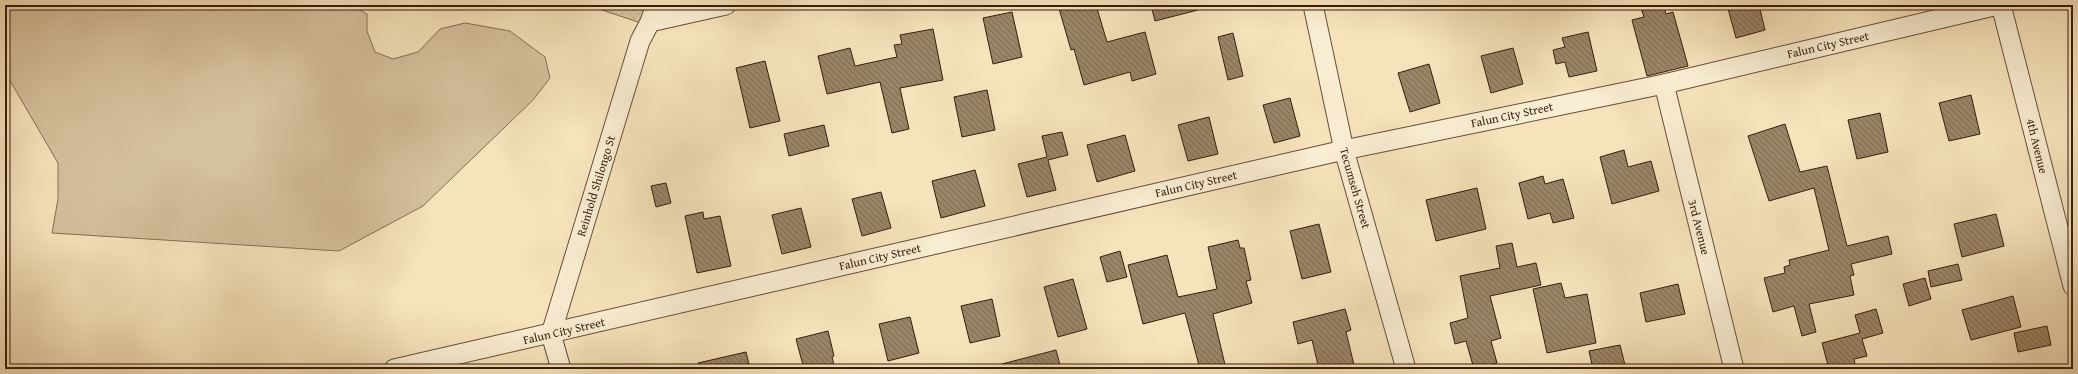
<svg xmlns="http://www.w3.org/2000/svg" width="2078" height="374" viewBox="0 0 2078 374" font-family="'Gentium Book Plus',serif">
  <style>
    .grass { fill: #d6c19d; stroke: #866f54 }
    .park { fill: url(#park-dots); stroke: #866f54 }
    .building { fill: url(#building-back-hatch); stroke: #371d0c }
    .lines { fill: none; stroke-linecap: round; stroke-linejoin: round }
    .minor-casing { stroke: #674e38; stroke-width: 21 }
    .minor { stroke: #f9edd3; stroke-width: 19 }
    .labels { text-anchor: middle; stroke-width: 3; stroke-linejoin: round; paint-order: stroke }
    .street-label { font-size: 12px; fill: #371d0c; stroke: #f9edd3 }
  </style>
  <defs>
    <pattern id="park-dots" width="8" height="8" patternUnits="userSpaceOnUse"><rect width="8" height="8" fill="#d6c19d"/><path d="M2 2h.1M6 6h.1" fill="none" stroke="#b8a586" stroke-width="1.8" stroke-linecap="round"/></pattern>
    <pattern id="building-back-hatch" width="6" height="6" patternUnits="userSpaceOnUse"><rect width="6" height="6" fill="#9a8467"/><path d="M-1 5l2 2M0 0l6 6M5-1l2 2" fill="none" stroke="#7e6b53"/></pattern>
  </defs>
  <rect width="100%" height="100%" fill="#f6e3bb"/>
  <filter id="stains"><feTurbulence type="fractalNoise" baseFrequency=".005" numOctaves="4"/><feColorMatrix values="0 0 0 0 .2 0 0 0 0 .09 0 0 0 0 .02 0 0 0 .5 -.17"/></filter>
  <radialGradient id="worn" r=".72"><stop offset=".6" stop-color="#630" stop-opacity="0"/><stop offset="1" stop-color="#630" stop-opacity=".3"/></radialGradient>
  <path class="grass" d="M5 5H351L367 14V31L375 52 393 59 418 52 440 29 465 23 510 31 545 57 550 78 533 100 423 206 339 251 52 233 58 199V163L5 72Z"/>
  <path class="park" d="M587 5H647L641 23Z"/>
  <g class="building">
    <path d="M1058 5H1096L1107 42 1145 32 1156 74 1132 81 1130 72 1084 85 1074 49 1071 50Z"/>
    <path d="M1151 5H1198V10L1155 21Z"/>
    <path d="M1651 5H1663L1666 14 1673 12 1688 66 1647 76 1632 20 1644 17 1641 8Z"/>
    <path d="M1727 5H1759L1765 30 1736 38Z"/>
    <path d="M1012 12 1022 57 993 64 983 18Z"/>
    <path d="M933 29 943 80 900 88 909 129 892 133 880 82 827 94 818 56 850 48 855 66 897 57 894 45 902 44 900 35Z"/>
    <path d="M1588 32 1597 71 1569 77 1565 62 1556 64 1553 50 1565 47 1562 38Z"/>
    <path d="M1233 33 1243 76 1228 80 1218 37Z"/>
    <path d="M1513 48 1523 84 1491 93 1481 56Z"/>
    <path d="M765 61 780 121 750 128 736 68Z"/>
    <path d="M1429 64 1440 103 1410 112 1398 73Z"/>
    <path d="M987 90 995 130 962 137 954 97Z"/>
    <path d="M1971 95 1980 134 1949 141 1939 103Z"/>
    <path d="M1290 98 1300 136 1274 143 1263 105Z"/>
    <path d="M1880 113 1888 152 1857 159 1848 120Z"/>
    <path d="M1209 117 1218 154 1188 161 1178 125Z"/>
    <path d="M1785 124 1800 172 1827 166 1847 246 1888 236 1892 254 1851 264 1854 275 1850 276 1854 295 1809 304 1816 332 1802 336 1794 306 1773 312 1764 278 1785 273 1784 267 1790 265 1789 260 1829 250 1814 188 1769 201 1748 136Z"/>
    <path d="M824 125 829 146 789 156 784 134Z"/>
    <path d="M1062 132 1068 155 1048 160 1056 190 1027 197 1018 164 1047 157 1042 136Z"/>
    <path d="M1125 135 1135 171 1097 182 1087 145Z"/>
    <path d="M1624 150 1628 167 1651 161 1659 191 1612 204 1600 157Z"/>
    <path d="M975 170 985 206 941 218 932 181Z"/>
    <path d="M1543 176 1545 184 1563 179 1574 218 1553 223 1550 213 1528 219 1519 183Z"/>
    <path d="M666 183 671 203 656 207 651 186Z"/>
    <path d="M1477 188 1486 229 1436 241 1426 200Z"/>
    <path d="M881 192 891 228 862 236 852 199Z"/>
    <path d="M801 208 811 247 782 254 772 215Z"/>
    <path d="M703 212 704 219 720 216 731 266 697 273 685 216Z"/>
    <path d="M1996 214 2004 246 1962 257 1954 224Z"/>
    <path d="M1319 224 1331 272 1302 279 1290 231Z"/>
    <path d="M1238 240 1240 248H1244L1251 280 1246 281 1252 303 1213 314 1226 369H1200L1185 313 1143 324 1128 265 1167 255 1178 297 1217 289 1208 247Z"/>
    <path d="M1512 243 1517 267 1536 263 1541 285 1490 296 1501 338 1491 341 1497 363 1474 369 1466 341 1455 344 1450 323 1468 318 1460 276 1500 268 1496 246Z"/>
    <path d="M1120 251 1127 277 1107 282 1100 257Z"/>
    <path d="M1958 264 1962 280 1931 287 1928 271Z"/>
    <path d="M1925 278 1931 299 1909 306 1903 284Z"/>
    <path d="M1073 279 1087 329 1058 337 1044 287Z"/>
    <path d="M1561 283 1565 298 1587 294 1596 343 1547 353 1533 289Z"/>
    <path d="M1678 284 1685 314 1646 322 1640 293Z"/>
    <path d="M2013 296 2021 327 1971 340 1962 310Z"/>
    <path d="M992 299 1000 336 970 343 961 306Z"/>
    <path d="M1345 309 1351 330 1346 332 1355 369H1319L1312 340 1298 344 1293 322Z"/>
    <path d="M1876 309 1883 333 1862 339 1867 356 1854 359 1856 369H1829L1822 343 1860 333 1855 315Z"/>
    <path d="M910 317 919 353 888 361 879 324Z"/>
    <path d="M2047 326 2051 345 2018 352 2014 333Z"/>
    <path d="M828 331 834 356 832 357 835 369H804L796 339Z"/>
    <path d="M1620 345 1626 369H1593L1589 351Z"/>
    <path d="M1056 350 1061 369H1003L1002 364Z"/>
    <path d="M746 352 750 369H699L698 363Z"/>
  </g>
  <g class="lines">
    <g class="minor-casing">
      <g id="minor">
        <path d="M1313 5 1344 150 1406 369"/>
        <path d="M2001 5 2073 286"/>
        <path d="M650 22 726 5"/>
        <path d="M1664 84 1734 369"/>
        <path d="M394 369 1344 150 1664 84 1998 5"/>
        <path d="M561 369 551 334 640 41 650 22 656 5"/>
      </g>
    </g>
    <use href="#minor" class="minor"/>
  </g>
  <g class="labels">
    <g class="street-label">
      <text transform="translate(1828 45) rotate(-13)" y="4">Falun City Street</text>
      <text transform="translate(1512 115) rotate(-12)" y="4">Falun City Street</text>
      <text transform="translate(2037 146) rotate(76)" y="4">4th Avenue</text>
      <text transform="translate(1196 184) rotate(-13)" y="4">Falun City Street</text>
      <text transform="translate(596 186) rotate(-73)" y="4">Reinhold Shilongo St</text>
      <text transform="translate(1355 188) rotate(74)" y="4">Tecumseh Street</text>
      <text transform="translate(1699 227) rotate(76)" y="4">3rd Avenue</text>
      <text transform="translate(880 257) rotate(-13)" y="4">Falun City Street</text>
      <text transform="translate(564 331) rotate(-13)" y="4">Falun City Street</text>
    </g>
  </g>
  <rect width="2078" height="374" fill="none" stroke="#f6e3bb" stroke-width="20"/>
  <rect x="6" y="6" width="2066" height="362" fill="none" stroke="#371d0c" stroke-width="2"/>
  <rect x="10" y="10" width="2058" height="354" fill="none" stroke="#371d0c"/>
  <rect width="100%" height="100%" filter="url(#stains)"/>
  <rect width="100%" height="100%" fill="url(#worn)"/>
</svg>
